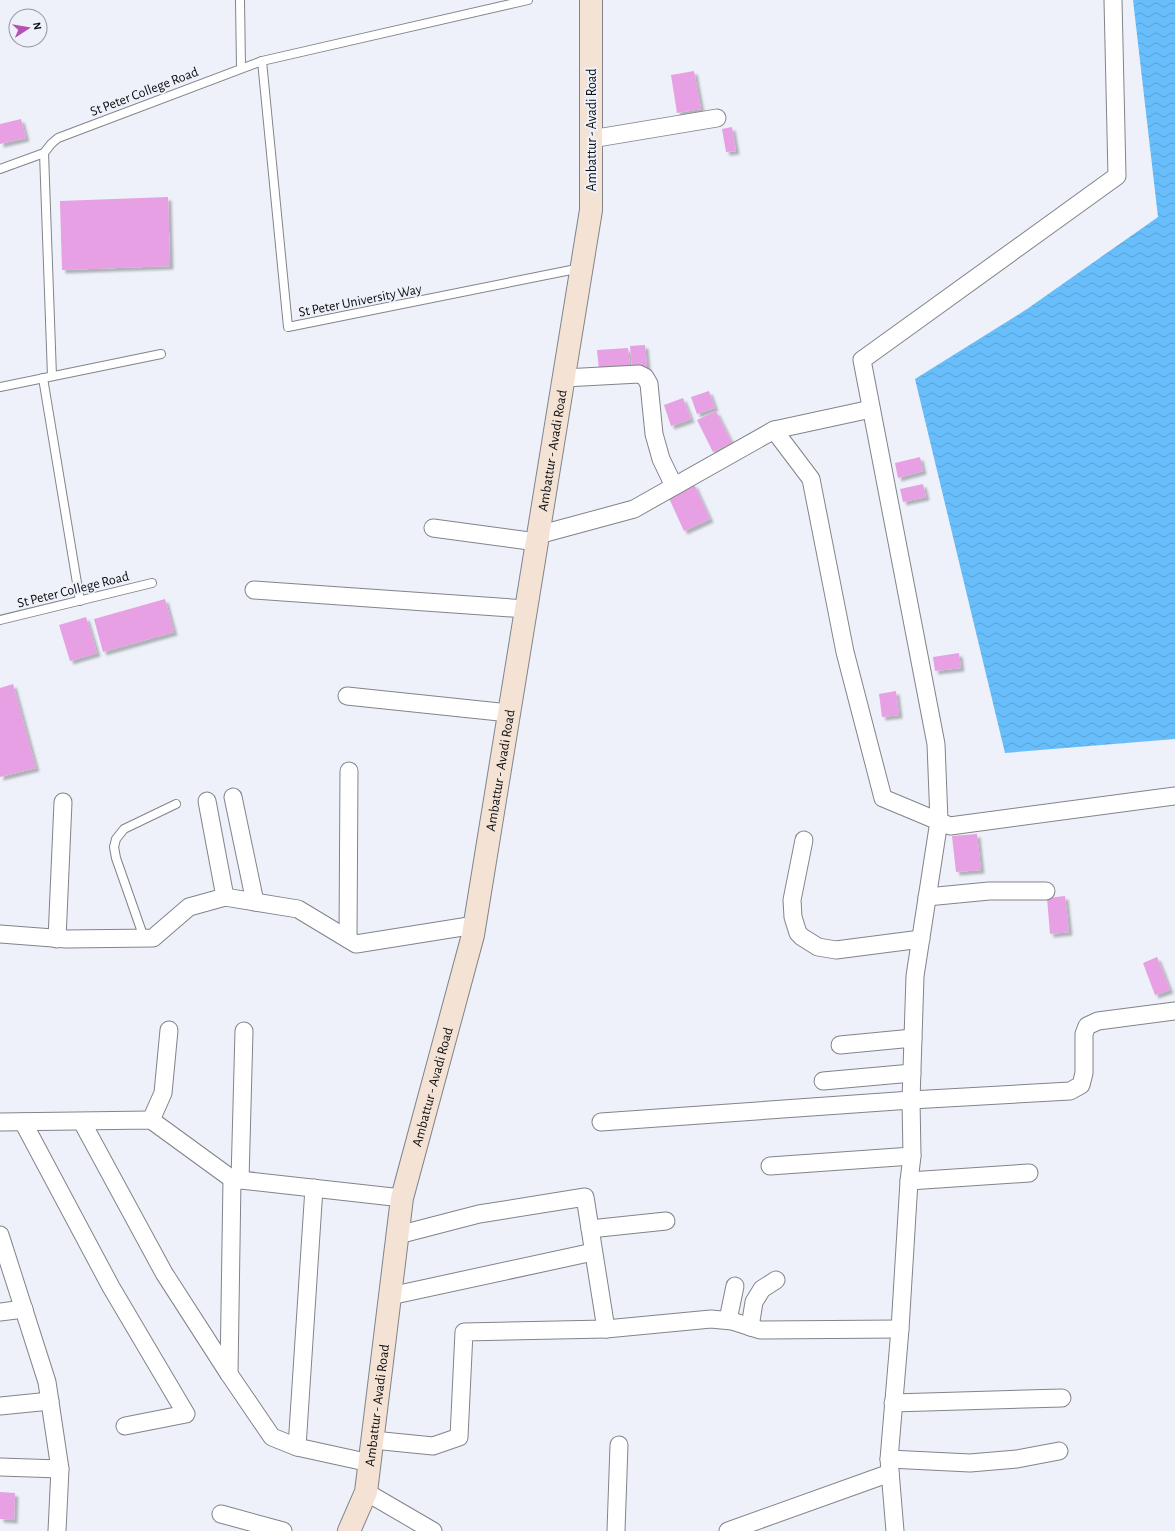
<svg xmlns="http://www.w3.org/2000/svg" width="1175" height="1531" viewBox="0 0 1175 1531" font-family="'Alegreya Sans',sans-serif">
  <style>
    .water { fill: url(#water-waves) }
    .building { fill: #e6a0e3; filter: url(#shadow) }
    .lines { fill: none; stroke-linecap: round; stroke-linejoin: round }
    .lane-casing { stroke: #81848a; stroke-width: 10 }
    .street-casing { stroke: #81848a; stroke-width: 19 }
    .secondary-casing { stroke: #81848a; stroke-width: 24 }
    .lane { stroke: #fff; stroke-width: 8 }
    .street { stroke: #fff; stroke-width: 17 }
    .secondary { stroke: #f4e3d4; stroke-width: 22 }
    .labels { text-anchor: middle; stroke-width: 4; stroke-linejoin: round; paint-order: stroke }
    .street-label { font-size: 14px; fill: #0c0d0f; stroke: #eef1f9 }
  </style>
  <defs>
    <pattern id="water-waves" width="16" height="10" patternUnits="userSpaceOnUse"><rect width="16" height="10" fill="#68befa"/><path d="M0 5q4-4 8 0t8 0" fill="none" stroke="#59a2d5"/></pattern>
    <filter id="shadow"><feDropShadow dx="3.5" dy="3.5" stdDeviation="1" flood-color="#0004"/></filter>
  </defs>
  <rect width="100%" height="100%" fill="#eef1f9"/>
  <path class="water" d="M1133 0H1175V739L1005 753 915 379 1027 309 1158 217Z"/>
  <g class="building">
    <path d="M694 71 701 109 677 113 671 75Z"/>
    <path d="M21 119 26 138 0 144V124Z"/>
    <path d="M732 127 736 151 726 152 722 129Z"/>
    <path d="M168 197 170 266 62 270 60 201Z"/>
    <path d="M645 345 647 367 632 368 630 346Z"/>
    <path d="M628 348 630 367 599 370 597 350Z"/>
    <path d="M709 391 715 408 697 414 691 397Z"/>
    <path d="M683 398 691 419 671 426 664 405Z"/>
    <path d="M716 411 732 443 713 452 697 420Z"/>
    <path d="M920 457 923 471 898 478 895 463Z"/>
    <path d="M694 484 710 519 684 531 668 496Z"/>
    <path d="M923 484 926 497 903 502 900 489Z"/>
    <path d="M165 599 174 632 103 652 94 619Z"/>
    <path d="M86 617 97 653 70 661 59 625Z"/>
    <path d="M959 653 961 668 935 671 933 657Z"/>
    <path d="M13 684 36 768 0 777V688Z"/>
    <path d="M896 691 899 715 882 717 879 694Z"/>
    <path d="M977 834 981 870 956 872 952 836Z"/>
    <path d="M1065 896 1069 932 1050 934 1047 898Z"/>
    <path d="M1157 957 1170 990 1155 995 1143 963Z"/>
    <path d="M0 1492 15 1493 14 1520 0 1519Z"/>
  </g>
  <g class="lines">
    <g class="lane-casing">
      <g id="lane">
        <path d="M240 0 241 68"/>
        <path d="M262 61 288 327 581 268"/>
        <path d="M0 169 44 153"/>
        <path d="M52 376 44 153 51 144 58 138 262 61 528 0"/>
        <path d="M43 378 80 601"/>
        <path d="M0 387 161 354"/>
        <path d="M0 620 152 583"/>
        <path d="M144 938 116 858 114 847 116 839 124 829 176 804"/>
      </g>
    </g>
    <g class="street-casing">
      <g id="street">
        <path d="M591 139 717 118"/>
        <path d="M564 378 639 374 645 377 649 384 654 434 661 459 674 486"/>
        <path d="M774 430 871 409"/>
        <path d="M433 528 537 542"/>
        <path d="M538 535 634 509 774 430 811 479 845 652 883 798 950 826 1175 796"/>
        <path d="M254 590 526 609"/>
        <path d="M347 696 509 713"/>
        <path d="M233 797 255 902"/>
        <path d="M207 801 225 897"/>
        <path d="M804 840 792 900 793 917 798 933 802 937 818 947 836 950 921 939"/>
        <path d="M927 897 989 891H1046"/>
        <path d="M0 934 66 939 153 938 189 907 225 897 298 909 356 944 475 925"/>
        <path d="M57 939 63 802"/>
        <path d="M348 939 349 771"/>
        <path d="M840 1045 913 1038"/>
        <path d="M823 1081 912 1073"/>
        <path d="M151 1120 163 1093 169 1030"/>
        <path d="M0 1122 151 1120 232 1179"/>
        <path d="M23 1122 111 1287 186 1414 125 1426"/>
        <path d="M82 1122 164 1273 229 1374 272 1437 297 1447"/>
        <path d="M601 1122 911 1100 1070 1091 1081 1085 1084 1073V1034L1087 1026 1098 1021 1175 1011"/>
        <path d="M770 1166 912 1156"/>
        <path d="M240 1180 244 1031"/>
        <path d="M909 1181 1029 1173"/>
        <path d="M314 1188 297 1447 370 1463"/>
        <path d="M590 1229 666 1221"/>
        <path d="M0 1235 47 1382 60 1469 57 1531"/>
        <path d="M398 1235 479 1214 585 1197 606 1329"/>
        <path d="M390 1296 593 1252"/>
        <path d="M0 1312 24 1309"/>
        <path d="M728 1320 735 1286"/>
        <path d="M750 1327 754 1302 762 1289 776 1280"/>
        <path d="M229 1374 232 1179 402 1198"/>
        <path d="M893 1403 1062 1398"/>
        <path d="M0 1406 50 1401"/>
        <path d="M373 1440 433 1446 459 1437 464 1332 606 1329 711 1319 732 1321 760 1330 900 1329"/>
        <path d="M889 1459 970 1463 1017 1459 1059 1451"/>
        <path d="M0 1467 60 1469"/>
        <path d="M366 1492 433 1531"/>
        <path d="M221 1514 283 1531"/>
        <path d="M616 1531 619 1445"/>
        <path d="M728 1531 890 1473"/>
        <path d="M895 1531 889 1459 900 1329 909 1181 912 1156 911 1100 915 976 939 821 936 744 862 360 1117 176 1113 0"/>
      </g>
    </g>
    <g class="secondary-casing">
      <g id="secondary">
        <path id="s1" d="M349 1531 366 1492 402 1198 473 935 591 210V0"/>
      </g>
    </g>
    <use href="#lane" class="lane"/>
    <use href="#street" class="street"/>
    <use href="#secondary" class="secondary"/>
  </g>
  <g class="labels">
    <g class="street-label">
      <text transform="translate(144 91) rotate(-21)" y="5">St Peter College Road</text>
      <text transform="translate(591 130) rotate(-90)" y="5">Ambattur - Avadi Road</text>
      <text transform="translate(360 300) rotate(-11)" y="5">St Peter University Way</text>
      <text dy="5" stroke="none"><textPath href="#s1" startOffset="1102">Ambattur - Avadi Road</textPath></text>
      <text transform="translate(73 589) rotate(-14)" y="5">St Peter College Road</text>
      <text dy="5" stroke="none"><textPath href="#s1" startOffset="778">Ambattur - Avadi Road</textPath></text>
      <text dy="5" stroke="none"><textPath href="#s1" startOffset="454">Ambattur - Avadi Road</textPath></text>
      <text dy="5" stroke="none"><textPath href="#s1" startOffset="130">Ambattur - Avadi Road</textPath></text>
    </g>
  </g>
  <g transform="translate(28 28) rotate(78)"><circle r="19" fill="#eef1f9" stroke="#94969b"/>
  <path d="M0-3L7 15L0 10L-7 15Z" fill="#b650b5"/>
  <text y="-6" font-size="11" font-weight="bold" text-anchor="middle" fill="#0c0d0f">N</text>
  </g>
</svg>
